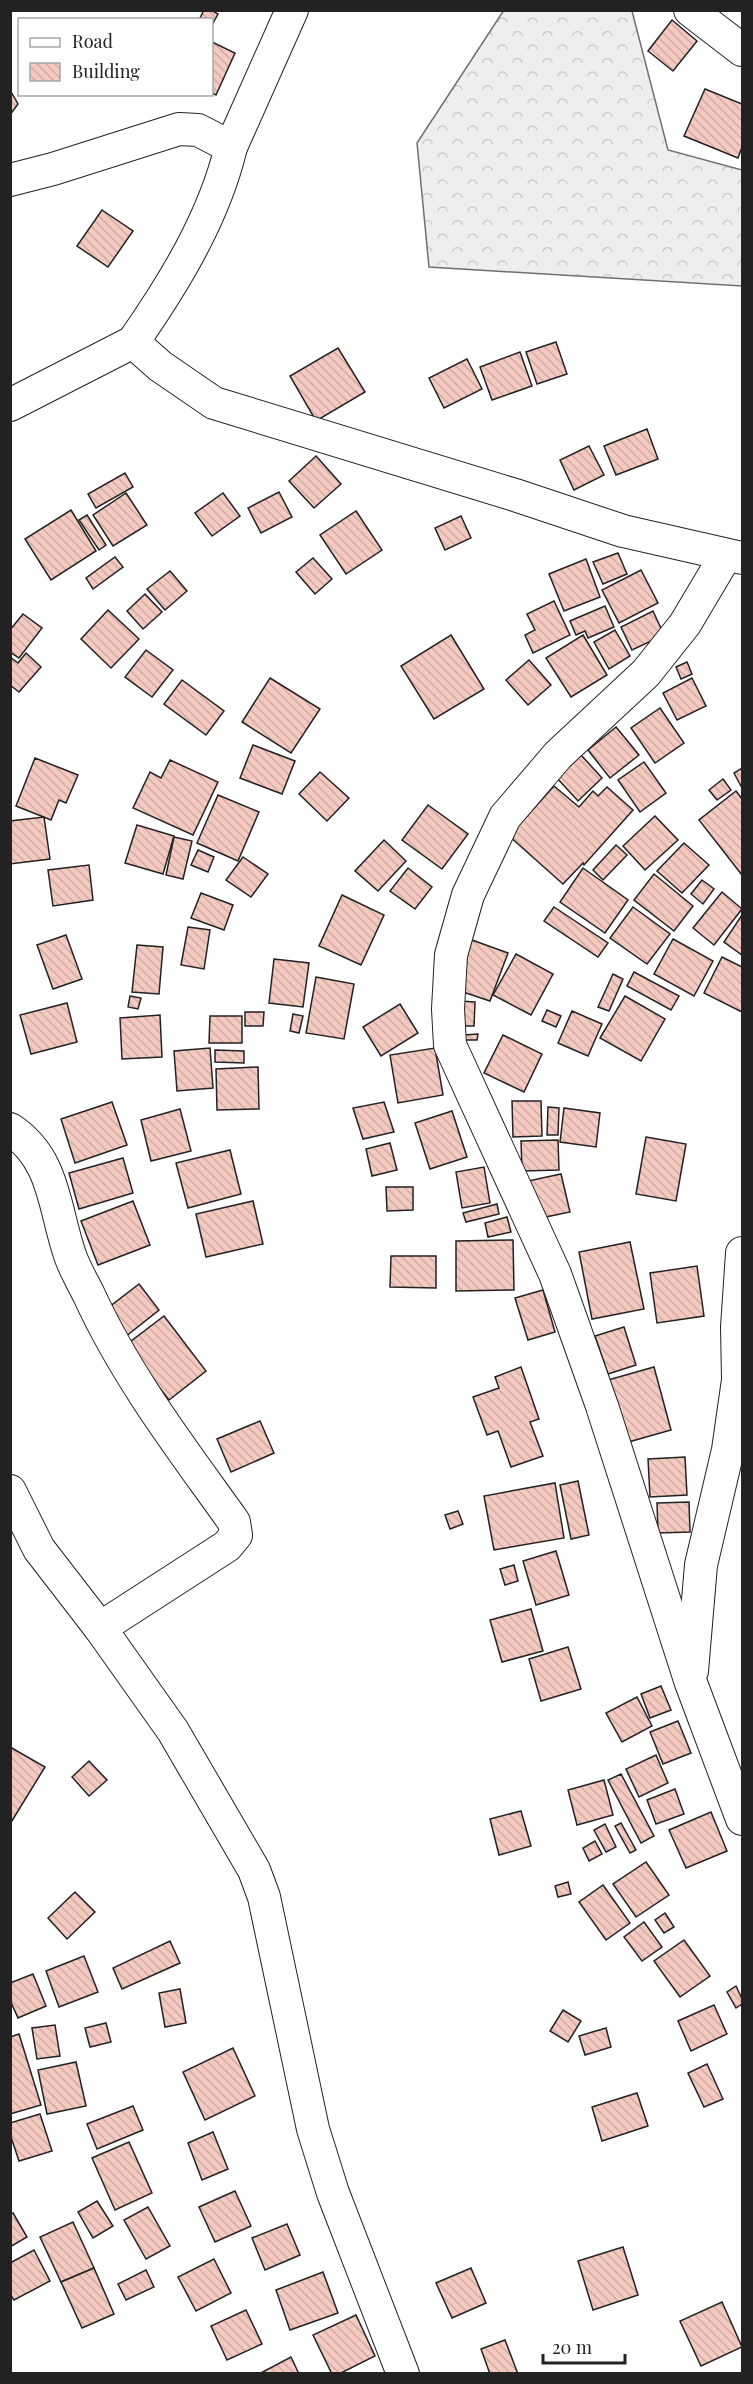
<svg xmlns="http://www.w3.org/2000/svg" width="753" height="2384" viewBox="0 0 753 2384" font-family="'Playfair Display',serif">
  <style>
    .forest { fill: url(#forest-crowns); stroke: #6f6f6f; stroke-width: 1.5 }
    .building { fill: url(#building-back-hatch); stroke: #222; stroke-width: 1.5 }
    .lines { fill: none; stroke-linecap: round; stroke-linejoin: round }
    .minor-casing { stroke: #222; stroke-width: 34 }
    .minor { stroke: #fff; stroke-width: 32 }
  </style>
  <defs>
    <pattern id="forest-crowns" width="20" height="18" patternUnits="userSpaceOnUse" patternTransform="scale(1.5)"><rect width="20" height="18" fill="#eee"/><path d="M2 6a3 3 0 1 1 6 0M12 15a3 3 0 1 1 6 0" fill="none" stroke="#ccc"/></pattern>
    <pattern id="building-back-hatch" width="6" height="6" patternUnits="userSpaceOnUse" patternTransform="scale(1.5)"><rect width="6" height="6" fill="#f3c9c0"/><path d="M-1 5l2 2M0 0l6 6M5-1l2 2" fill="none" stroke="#d0aca5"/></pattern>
  </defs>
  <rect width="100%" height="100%" fill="#fff"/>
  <path class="forest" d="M504 10 632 11 668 150 742 170V286L429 267 417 143Z"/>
  <g class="building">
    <path d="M204 10H211L218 14 212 25V20H199Z"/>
    <path d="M672 20 697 41 673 71 648 51Z"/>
    <path d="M212 42 235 53 216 95 212 93Z"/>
    <path d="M705 89 742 104V147L738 158 684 136Z"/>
    <path d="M10 90 18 104 10 115Z"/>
    <path d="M102 210 133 231 108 267 77 246Z"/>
    <path d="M556 342 567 374 537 384 526 352Z"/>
    <path d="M338 348 365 392 316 421 290 376Z"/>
    <path d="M520 352 532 386 492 400 480 367Z"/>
    <path d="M467 359 482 389 444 408 429 378Z"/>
    <path d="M647 429 658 459 616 475 604 446Z"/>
    <path d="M589 446 604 475 574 490 560 460Z"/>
    <path d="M316 456 341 484 314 508 289 481Z"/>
    <path d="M125 473 133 487 96 508 88 494Z"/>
    <path d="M279 492 292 517 261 533 248 508Z"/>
    <path d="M126 493 147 525 113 546 93 515Z"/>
    <path d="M223 493 240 516 212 536 195 513Z"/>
    <path d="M71 510 96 551 51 580 25 539Z"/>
    <path d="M356 511 382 550 346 574 320 535Z"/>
    <path d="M87 515 106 545 99 550 79 520Z"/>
    <path d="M461 516 471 538 445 550 435 528Z"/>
    <path d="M618 553 627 574 603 584 593 562Z"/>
    <path d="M115 557 123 567 93 589 86 578Z"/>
    <path d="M313 558 332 579 315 594 296 572Z"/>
    <path d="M586 559 600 597 564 611 549 574Z"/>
    <path d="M641 570 658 603 619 623 602 590Z"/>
    <path d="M170 571 187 591 165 610 147 589Z"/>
    <path d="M145 594 162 612 143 629 127 611Z"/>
    <path d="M554 601 570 635 533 653 525 635 535 630 527 614Z"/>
    <path d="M605 606 614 627 588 638 585 631 576 635 570 621Z"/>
    <path d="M108 610 139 639 111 668 81 639Z"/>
    <path d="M653 611 664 635 632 650 621 627Z"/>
    <path d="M23 614 42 628 19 658 10 652V630Z"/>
    <path d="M615 630 630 656 609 669 594 642Z"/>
    <path d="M451 635 484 689 434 719 401 666Z"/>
    <path d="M583 635 607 675 571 697 546 658Z"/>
    <path d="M146 650 173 670 152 697 125 677Z"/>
    <path d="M26 653 41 667 19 692 10 685V657L18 663Z"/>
    <path d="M529 660 551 685 528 705 506 680Z"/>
    <path d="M687 662 692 674 681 679 676 667Z"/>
    <path d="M270 678 320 709 291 753 242 722Z"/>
    <path d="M692 678 706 706 677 720 663 693Z"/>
    <path d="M182 680 224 711 206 735 164 704Z"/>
    <path d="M660 708 684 743 655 763 631 728Z"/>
    <path d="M616 727 639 755 610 778 588 750Z"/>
    <path d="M253 745 295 761 282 794 240 778Z"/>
    <path d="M581 755 602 778 578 801 556 777Z"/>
    <path d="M35 758 78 775 66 803 59 800 51 820 16 806Z"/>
    <path d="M170 760 218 782 193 835 133 808 150 772 161 778Z"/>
    <path d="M644 762 666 793 640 812 618 780Z"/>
    <path d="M742 768V788L734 773Z"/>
    <path d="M320 772 349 798 327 821 299 794Z"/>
    <path d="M723 779 731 790 717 800 709 790Z"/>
    <path d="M554 786 579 807 593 791 598 796 607 787 633 810 584 865 583 863 563 884 509 836Z"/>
    <path d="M736 791 742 799V875L699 820Z"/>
    <path d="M218 795 259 812 238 861 197 843Z"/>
    <path d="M428 805 468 834 442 869 402 840Z"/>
    <path d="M655 816 678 840 645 870 623 846Z"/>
    <path d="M44 817 50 859 10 864V821Z"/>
    <path d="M137 825 174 836 163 874 125 863Z"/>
    <path d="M174 837 192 841 183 879 166 875Z"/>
    <path d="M384 840 406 861 378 891 355 871Z"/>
    <path d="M684 843 709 865 682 893 657 871Z"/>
    <path d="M616 845 627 855 603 880 593 870Z"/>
    <path d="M198 850 214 857 208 872 191 865Z"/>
    <path d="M243 857 268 874 251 897 226 880Z"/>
    <path d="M89 865 93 900 53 906 48 870Z"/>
    <path d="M408 868 432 887 415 909 390 891Z"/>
    <path d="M583 868 628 900 605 933 560 902Z"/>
    <path d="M654 874 693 906 674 931 634 900Z"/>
    <path d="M702 880 714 889 703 904 691 894Z"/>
    <path d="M722 892 742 909 714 945 693 928Z"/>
    <path d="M201 893 233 905 224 930 191 918Z"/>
    <path d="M342 895 384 915 361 965 319 946Z"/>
    <path d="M554 907 608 943 598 957 544 921Z"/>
    <path d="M633 907 670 934 647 964 610 938Z"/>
    <path d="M742 915V955L724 942Z"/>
    <path d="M188 927 210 930 204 969 181 965Z"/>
    <path d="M66 935 82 979 53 989 37 945Z"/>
    <path d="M673 939 713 961 694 996 654 974Z"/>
    <path d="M472 940 508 953 490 1001 454 989Z"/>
    <path d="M137 945 163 947 159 994 132 992Z"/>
    <path d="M516 954 553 974 531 1015 493 995Z"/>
    <path d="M722 957 742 967V1012L704 993Z"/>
    <path d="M274 959 309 963 303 1007 269 1003Z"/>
    <path d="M634 972 679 996 671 1010 627 986Z"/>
    <path d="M613 974 623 979 609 1011 598 1007Z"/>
    <path d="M316 977 354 984 344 1039 306 1033Z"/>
    <path d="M130 996 141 998 138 1009 128 1007Z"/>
    <path d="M625 996 665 1019 641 1061 600 1038Z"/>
    <path d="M459 1001 475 1002 474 1026H458Z"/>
    <path d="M67 1003 77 1042 31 1054 20 1015Z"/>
    <path d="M400 1004 418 1033 381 1056 363 1027Z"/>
    <path d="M547 1010 561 1016 556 1027 542 1021Z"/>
    <path d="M572 1011 602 1024 588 1056 558 1043Z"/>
    <path d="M245 1012H264L263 1026H245Z"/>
    <path d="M293 1014 303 1016 299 1033 290 1031Z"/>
    <path d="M160 1015 162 1057 122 1059 120 1018Z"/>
    <path d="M210 1016H242V1043H209Z"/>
    <path d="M478 1034 477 1040H464L463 1035Z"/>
    <path d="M503 1035 542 1054 524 1092 484 1073Z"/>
    <path d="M210 1048 213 1088 177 1091 174 1051Z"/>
    <path d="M435 1048 443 1095 398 1103 390 1055Z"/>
    <path d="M215 1050 244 1051V1063L215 1062Z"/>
    <path d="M258 1067 259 1109 217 1110 216 1069Z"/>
    <path d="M512 1101H541L542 1136 513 1137Z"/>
    <path d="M112 1102 127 1145 75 1163 61 1119Z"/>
    <path d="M384 1102 394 1132 363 1139 353 1108Z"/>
    <path d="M548 1107 559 1108 558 1135H547Z"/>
    <path d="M564 1108 600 1113 596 1147 560 1142Z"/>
    <path d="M180 1109 191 1151 151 1161 141 1120Z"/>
    <path d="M452 1111 467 1157 430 1169 415 1123Z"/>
    <path d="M646 1137 686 1144 676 1201 636 1194Z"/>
    <path d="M558 1140 559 1170 522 1171 521 1141Z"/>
    <path d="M390 1143 397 1170 372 1176 366 1149Z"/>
    <path d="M230 1150 241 1194 188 1208 176 1163Z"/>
    <path d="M123 1158 133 1193 79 1209 69 1173Z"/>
    <path d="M484 1167 490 1203 462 1208 456 1172Z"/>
    <path d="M561 1174 570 1212 536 1219 528 1181Z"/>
    <path d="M386 1187H413V1210L387 1211Z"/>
    <path d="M133 1201 150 1245 98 1265 81 1221Z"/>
    <path d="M253 1201 263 1244 206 1257 196 1214Z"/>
    <path d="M497 1204 499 1214 466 1222 463 1213Z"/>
    <path d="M507 1217 511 1232 488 1237 485 1223Z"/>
    <path d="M513 1240 514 1290 456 1291V1241Z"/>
    <path d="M630 1242 644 1309 592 1319 579 1252Z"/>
    <path d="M391 1256H436V1288L390 1287Z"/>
    <path d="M697 1266 704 1316 657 1323 650 1273Z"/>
    <path d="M139 1284 159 1310 125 1337 104 1311Z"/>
    <path d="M543 1290 555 1332 528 1340 515 1298Z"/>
    <path d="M164 1316 206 1371 169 1400 126 1345Z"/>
    <path d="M624 1327 636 1365 608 1374 595 1336Z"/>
    <path d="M521 1367 539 1419 530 1422 543 1456 511 1467 498 1431 487 1435 473 1397 499 1388 495 1377Z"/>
    <path d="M654 1367 671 1430 625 1443 608 1380Z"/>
    <path d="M260 1421 274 1453 231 1472 217 1439Z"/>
    <path d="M685 1457 687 1495 650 1497 648 1459Z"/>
    <path d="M578 1481 589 1535 571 1539 560 1485Z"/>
    <path d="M555 1483 564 1538 494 1550 484 1496Z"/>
    <path d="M689 1502 690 1532 658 1533 657 1503Z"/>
    <path d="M458 1511 463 1524 450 1529 445 1515Z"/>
    <path d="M556 1551 569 1595 536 1605 523 1561Z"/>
    <path d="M514 1565 518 1581 505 1585 500 1569Z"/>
    <path d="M531 1609 543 1651 502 1662 490 1620Z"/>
    <path d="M568 1647 581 1689 541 1701 529 1659Z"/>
    <path d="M661 1686 671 1710 650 1718 641 1694Z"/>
    <path d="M637 1697 652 1726 622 1742 606 1713Z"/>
    <path d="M678 1721 691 1753 663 1764 650 1732Z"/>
    <path d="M10 1747 45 1767 10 1824Z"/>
    <path d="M656 1755 668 1783 639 1797 626 1769Z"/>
    <path d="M89 1761 107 1780 89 1796 72 1777Z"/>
    <path d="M621 1774 654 1836 641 1843 608 1780Z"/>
    <path d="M604 1780 613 1815 577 1825 568 1790Z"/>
    <path d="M675 1789 684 1814 656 1824 647 1800Z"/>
    <path d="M521 1811 531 1846 499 1855 490 1819Z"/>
    <path d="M711 1812 727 1851 686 1868 669 1830Z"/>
    <path d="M621 1823 636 1850 630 1853 615 1826Z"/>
    <path d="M605 1824 616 1847 606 1852 594 1830Z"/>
    <path d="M595 1841 602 1854 589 1861 583 1848Z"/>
    <path d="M646 1862 669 1895 636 1917 613 1884Z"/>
    <path d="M568 1882 571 1894 558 1897 555 1886Z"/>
    <path d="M603 1885 630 1923 606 1940 579 1902Z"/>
    <path d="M75 1892 95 1912 67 1939 48 1918Z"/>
    <path d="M665 1913 674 1927 664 1933 655 1920Z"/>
    <path d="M644 1922 662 1947 642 1961 624 1937Z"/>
    <path d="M684 1940 710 1976 680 1997 654 1961Z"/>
    <path d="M170 1941 180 1963 122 1989 113 1968Z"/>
    <path d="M84 1956 98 1992 59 2007 46 1971Z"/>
    <path d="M33 1974 46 2006 18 2018 10 2000V1983Z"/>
    <path d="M736 1986 742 1999V2004L736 2008 727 1992Z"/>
    <path d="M180 1989 186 2023 165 2027 159 1993Z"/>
    <path d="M714 2005 727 2034 691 2051 678 2021Z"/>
    <path d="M563 2010 581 2021 568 2042 550 2031Z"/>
    <path d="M106 2023 111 2042 90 2047 85 2028Z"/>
    <path d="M55 2025 60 2056 37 2059 32 2028Z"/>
    <path d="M606 2028 611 2047 585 2055 579 2036Z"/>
    <path d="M19 2034 41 2105 10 2114V2037Z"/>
    <path d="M233 2048 255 2096 205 2120 183 2072Z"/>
    <path d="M76 2062 86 2106 47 2114 38 2070Z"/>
    <path d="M707 2064 723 2099 704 2107 688 2073Z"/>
    <path d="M637 2093 648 2126 602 2141 592 2107Z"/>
    <path d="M133 2106 143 2130 97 2149 87 2124Z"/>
    <path d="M40 2114 52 2151 19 2161 10 2134V2123Z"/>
    <path d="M213 2132 228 2169 202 2180 188 2143Z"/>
    <path d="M129 2142 152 2193 115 2210 92 2158Z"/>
    <path d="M235 2191 251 2226 215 2242 199 2207Z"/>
    <path d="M97 2201 113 2226 93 2238 78 2212Z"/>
    <path d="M148 2207 170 2246 146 2259 124 2220Z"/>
    <path d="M13 2213 27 2237 10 2247V2214Z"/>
    <path d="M73 2222 94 2268 61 2282 40 2237Z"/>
    <path d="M287 2224 300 2255 265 2270 252 2238Z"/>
    <path d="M623 2247 638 2295 593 2310 578 2261Z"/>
    <path d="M34 2250 50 2281 14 2300 10 2294V2263Z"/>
    <path d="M214 2259 231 2293 196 2311 178 2277Z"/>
    <path d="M94 2268 114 2314 82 2328 61 2282Z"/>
    <path d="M471 2268 486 2303 452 2318 436 2283Z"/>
    <path d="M146 2270 154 2287 126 2300 118 2284Z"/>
    <path d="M323 2272 338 2313 290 2330 276 2290Z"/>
    <path d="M722 2302 742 2347 701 2366 680 2321Z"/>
    <path d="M246 2310 262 2344 227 2360 211 2326Z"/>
    <path d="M356 2315 375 2356 339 2374H332L313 2335Z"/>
    <path d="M505 2340 518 2374H490L481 2349Z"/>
    <path d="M291 2357 299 2374H259Z"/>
  </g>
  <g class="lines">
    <g class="minor-casing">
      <g id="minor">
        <path d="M690 10 742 50"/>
        <path d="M231 147 292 10"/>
        <path d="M10 180 53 169 179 129 198 130 231 147C214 218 174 283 133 342L160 366 214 403 515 495 623 531 742 558"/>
        <path d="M10 405 133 342"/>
        <path d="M726 555 685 624 646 673 558 755 505 817 468 895 451 955 448 1009 450 1045 555 1274 602 1406 691 1683 742 1819"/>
        <path d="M10 1129C56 1159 54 1211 71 1258 76 1271 83 1283 89 1295 127 1378 182 1449 234 1522L236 1535 227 1546 100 1628"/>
        <path d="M10 1491 39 1549 100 1628 173 1731 254 1870 264 1897 313 2129 333 2193 403 2374"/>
        <path d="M692 1671 701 1565 728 1450 738 1380 737 1327 742 1253"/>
      </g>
    </g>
    <use href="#minor" class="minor"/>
  </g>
  <rect width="753" height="2384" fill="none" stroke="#222222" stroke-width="24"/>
  <rect x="18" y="18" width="195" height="78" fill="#ffffff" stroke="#a7a7a7" stroke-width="1.5"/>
  <rect x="30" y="38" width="30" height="9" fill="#ffffff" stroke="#a7a7a7" stroke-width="1.5"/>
  <text x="72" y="48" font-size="18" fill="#222222">Road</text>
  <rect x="30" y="63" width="30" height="18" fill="url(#building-back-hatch)" stroke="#a7a7a7" stroke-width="1.5"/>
  <text x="72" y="78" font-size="18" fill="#222222">Building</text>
  <path d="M543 2354v9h82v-9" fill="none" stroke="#222222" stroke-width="3"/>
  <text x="552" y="2354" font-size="18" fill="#222222" stroke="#ffffff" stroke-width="4.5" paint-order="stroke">20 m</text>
</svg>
